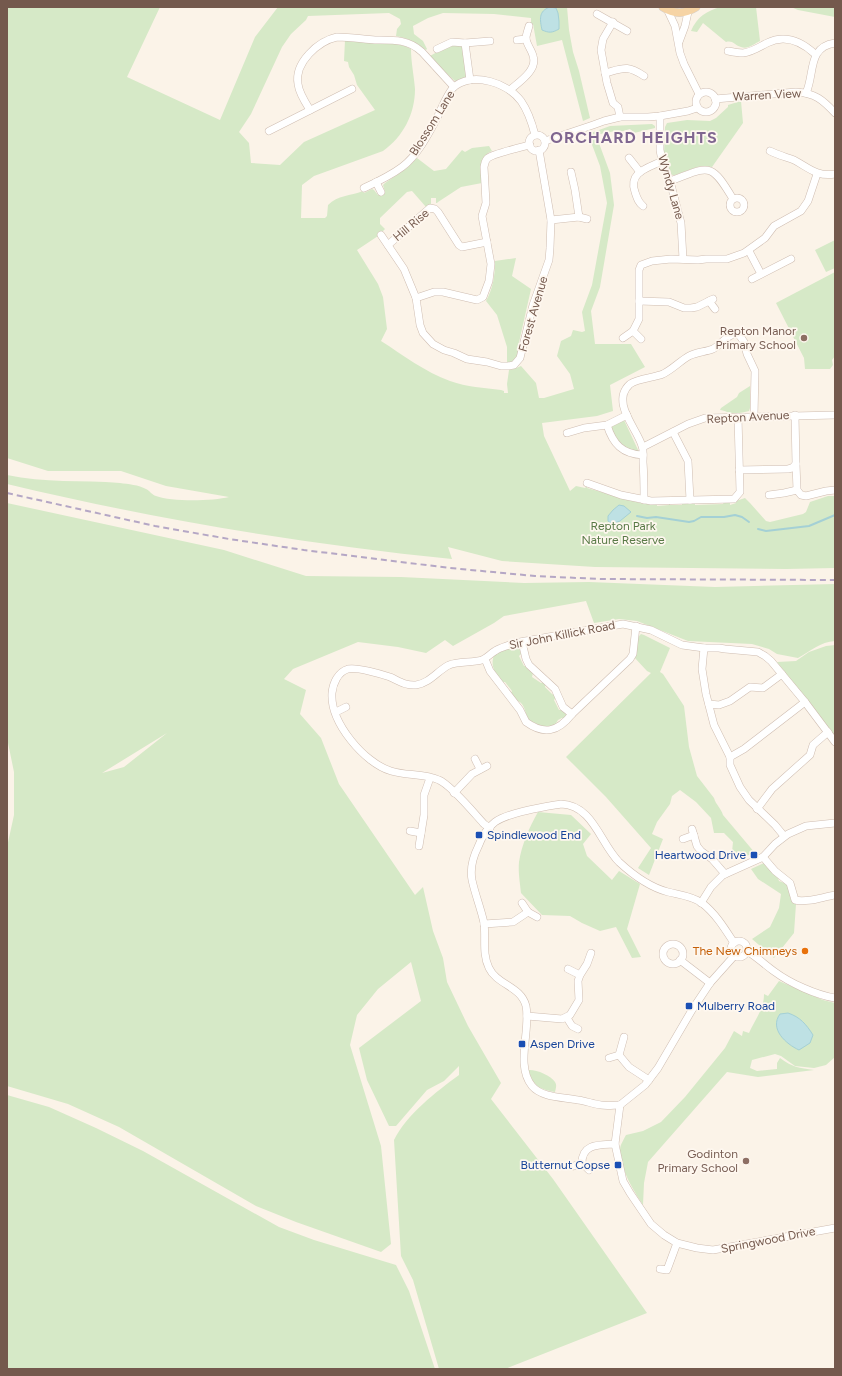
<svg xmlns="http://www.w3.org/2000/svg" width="842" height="1376" viewBox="0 0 842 1376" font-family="Figtree,sans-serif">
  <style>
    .green { fill: #d6e9c7; fill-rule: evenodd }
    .water { fill: #bee1e4; stroke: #a4d0d5 }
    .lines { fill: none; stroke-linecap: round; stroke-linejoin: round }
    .stream { stroke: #a4d0d5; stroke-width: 2 }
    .minor-casing { stroke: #cfbdb1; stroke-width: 8 }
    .major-casing { stroke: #d8d1cd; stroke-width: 9 }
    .minor { stroke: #fff; stroke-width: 7 }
    .major { stroke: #f6d4a5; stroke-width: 8 }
    .rail { stroke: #b5a7c5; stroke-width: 2; stroke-dasharray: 6 4; stroke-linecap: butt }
    .education-dot { fill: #8d6e63; stroke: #fef7ef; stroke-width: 1.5 }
    .transit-dot { fill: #1a4fb4; stroke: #fef7ef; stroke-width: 1.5 }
    .food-dot { fill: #e8710a; stroke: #fef7ef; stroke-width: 1.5 }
    .labels { text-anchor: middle; stroke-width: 3.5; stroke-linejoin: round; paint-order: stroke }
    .street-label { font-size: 12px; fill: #74594d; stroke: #fef7ef }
    .education-label { font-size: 12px; fill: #785e54; stroke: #fef7ef; text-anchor: end }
    .park-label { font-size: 12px; fill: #587946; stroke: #fef7ef }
    .transit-label { font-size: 12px; fill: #164399; stroke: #fef7ef; text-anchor: start }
    .food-label { font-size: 12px; fill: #c56008; stroke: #fef7ef; text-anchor: end }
    .district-label { font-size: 16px; font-weight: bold; letter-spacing: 1px; fill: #7f6690; stroke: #fef7ef }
  </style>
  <rect width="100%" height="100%" fill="#fbf3e8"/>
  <g class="green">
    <path d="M7 7H160L127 77 220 120 255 37 278 7H567L569 30 573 52 579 71 590 118 583 121 562 40 537 46 533 24H531V18L494 14 443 13 428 18 413 26 414 34 423 41 427 49 426 50C417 43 408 38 396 36L397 29 401 24 400 19 389 13 308 16 306 20 291 34 282 47 251 114 239 132 249 143 251 163 280 165 304 142 375 110 357 85 354 75 349 67 348 62 344 61 345 40C363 41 396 40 411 49 411 62 414 76 415 89 415 114 403 137 383 151L314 176 302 185 301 218H325L327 216 328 205C338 195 350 196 363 191L364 193 372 189 374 190 378 195 385 192 383 185 385 183 407 168 417 158 434 171 446 169 462 150 465 152 472 148 489 146 492 151C478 157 480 170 482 183L461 187 438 202 437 203H436V198H431V204L426 207 412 191 407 192 380 218V224L385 229 378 236 357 250 378 284 383 297 387 329 381 341C403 355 425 372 450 381 467 387 484 388 501 390L504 391V393H508L507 384 509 370 514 369 521 366 536 383 539 398H544L574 389 570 374 557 356 561 341 571 336 573 330 582 332 585 331 582 312 592 285 607 203 600 166 588 134 610 126 652 124 655 126V128L634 133 630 129 617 133 615 131 596 135 610 173 614 205 600 287 591 311 595 344H631L645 367 610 385 613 411 597 416 542 423 544 436 570 491 576 486 585 488 587 486V488L644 504H657V506L669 505V504H670V505H682V504L695 503V505L723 504 724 502 730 503V505L736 503V501L745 498 750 503 766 521 770 522 803 514 806 512 810 502 828 496H835V568L786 569 595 567 502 561 448 547 452 559C302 544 154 519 7 484V475C44 483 82 480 120 483 128 484 139 485 146 489 150 491 152 495 156 496 172 502 213 501 229 497L166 486 121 471H48L7 458Z"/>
    <path d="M721 7H756L760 41C754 44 747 50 741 47 734 45 733 40 726 42L703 23 697 32 691 31C697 17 706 11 721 7Z"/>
    <path d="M780 7 835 8V17L798 10 791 7Z"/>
    <path d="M453 43 462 46 467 77 455 81 445 72 444 73 430 56Z"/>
    <path d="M741 101 743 123 712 167 703 166 697 167 675 175H671L664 153 665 127 667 123 687 120 710 121 716 118 728 107V105Z"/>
    <path d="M835 240V268L826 272 815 250Z"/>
    <path d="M516 258 512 276 531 289 518 347C520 356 515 362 507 364V347L497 315 486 301C493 288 495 276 495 261Z"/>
    <path d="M835 272V356L832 360 833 365 830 369H805L804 358 776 303Z"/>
    <path d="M750 386V408L749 411C743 413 733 414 727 412 725 411 722 410 720 410L721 408 737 397 739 393Z"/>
    <path d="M621 420H624L639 452C630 452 617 443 613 435 611 432 611 428 611 425Z"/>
    <path d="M7 503 224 550 306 576 401 577 524 583 589 582 715 587 835 584V641C820 642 811 651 798 658L777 654 769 649 752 644 688 641 637 621 619 619 594 623 586 601 504 616 494 623 453 646 445 640 426 653 398 647 358 642 293 669 284 679 306 690 300 714 321 738 339 784 415 895 423 887 433 931 443 958 447 982 468 1026 501 1083 491 1099 553 1179 647 1313 505 1369H439L413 1280 401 1256 394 1140C407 1114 436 1092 459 1075V1066L444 1081 427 1090 396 1126H389L367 1080 359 1048 421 1001 411 962 378 989 357 1015 350 1045 381 1146 391 1244 381 1252 296 1222 256 1206 119 1127 68 1104 7 1086V847L14 815V772L7 738ZM167 733 124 767 102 773Z"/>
    <path d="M641 634 644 635 670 648 660 672 663 674 684 706 689 747 697 776 714 798C716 805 721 808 723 815L755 853 743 857 732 852 733 842 724 833H714L711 818 696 802 680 790 672 796 670 804 657 822 652 834 663 839 649 875 638 868 651 848 606 797 566 757 651 673 647 671 634 657 638 637Z"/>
    <path d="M514 645 519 648 521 654 519 656 524 666H527L533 673 532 677 541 683 544 682 546 683 545 687 552 694 555 695 556 697 554 700 559 710H563L567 714 565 718H562L558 720 555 725 546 728 528 720C525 712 525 702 515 700L511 693 512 691 505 682H503C495 673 490 667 494 655Z"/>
    <path d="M835 645V736L777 662 796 661 809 652 826 646Z"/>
    <path d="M538 812 571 815 591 834 583 844 587 856 612 880 619 871 640 884 627 929 641 957 632 958 616 927 600 931 582 923 570 916 542 915 521 893C520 883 518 872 519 862 522 844 529 828 538 812Z"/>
    <path d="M764 863 778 878 779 881 787 884 791 900 796 904 794 933 774 958 752 939 770 927 779 908 781 894 758 879 751 869Z"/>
    <path d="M779 981 823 1000 835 1003V1057L826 1065 814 1068 795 1066 781 1056 775 1054 752 1060 750 1068 757 1071 777 1069V1063L780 1058C792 1067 799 1068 814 1070L758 1077 727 1072 648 1162 644 1183 643 1205C633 1190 620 1168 620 1150 620 1145 624 1139 626 1135L643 1131 661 1122 685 1097 725 1048 734 1031 742 1036 743 1031 749 1033C755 1019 764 1010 764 994L768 996Z"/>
    <path d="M528 1070C535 1069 551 1075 555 1082 557 1085 556 1088 555 1092 538 1089 534 1086 528 1070Z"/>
    <path d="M7 1095 49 1107 96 1128 143 1151 279 1227 314 1240 396 1265 409 1291 435 1369H7Z"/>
  </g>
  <g class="water">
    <path d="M550 7 556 8 558 13 559 21V29C552 33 549 33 542 30 540 20 538 11 550 7Z"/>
    <path d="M619 505 624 506 631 512 620 521 612 524 608 521V516L613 510Z"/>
    <path d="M788 1013C800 1017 806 1024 813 1035L810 1043 799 1050C786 1044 769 1029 780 1014Z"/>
  </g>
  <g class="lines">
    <g class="stream">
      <path d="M637 516 647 518 656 517 689 522 694 521 701 517H724L735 515 742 517 749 522"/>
      <path d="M758 529 766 531 809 526 835 515"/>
    </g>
    <g class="minor-casing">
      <g id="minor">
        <path d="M668 11 675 26 680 53 684 64 699 94"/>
        <path d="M597 14 627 31"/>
        <path d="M613 22 603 39 601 50 607 83 613 103 618 107 620 117"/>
        <path d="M517 40 526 39"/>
        <path d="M679 42 685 26 688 12"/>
        <path d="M465 43 470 80"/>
        <path d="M437 49 452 42 465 43 490 41"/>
        <path d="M728 51C733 52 738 53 743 53 752 52 759 47 767 43 785 34 801 41 815 54"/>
        <path d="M605 73C624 68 627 65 644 76"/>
        <path d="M510 90C519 82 538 70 533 56 532 50 526 44 526 38 526 35 528 30 529 26"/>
        <circle cx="706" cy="102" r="10"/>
        <path d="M806 93C815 74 807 47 835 43"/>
        <path d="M715 99 796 92C815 93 823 100 835 113"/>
        <path d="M310 110C305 102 299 93 298 84 294 63 318 41 337 37 350 37 362 39 375 40 393 40 408 39 422 52L454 87"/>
        <path d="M660 116V150L662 161 670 181 681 223 683 259"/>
        <path d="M269 131 352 89"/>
        <circle cx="537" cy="143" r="8"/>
        <path d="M545 141 593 125 604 121 620 117H648L660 116 688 111 697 108"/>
        <path d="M770 151C778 155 786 157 794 160 809 168 817 177 835 174"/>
        <path d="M629 158 640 172"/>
        <path d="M571 172 575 190 579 217"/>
        <path d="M670 181C709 167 710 160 733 199"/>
        <path d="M376 182 381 192"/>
        <path d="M364 188C377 182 390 176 402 167 417 156 428 135 437 118 441 110 448 91 455 86 475 72 507 83 521 101 528 111 532 123 535 135"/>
        <circle cx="737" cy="205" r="7"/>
        <path d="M643 206C638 202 637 198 635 192 628 172 648 168 662 161"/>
        <path d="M551 220 579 217 587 219"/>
        <path d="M381 235 404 269 416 298 420 325 423 333 433 344 444 350 454 353 467 359 487 362 501 366H508L514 365 520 358 533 305 549 260 550 248 551 220 539 150"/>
        <path d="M388 245 430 208 435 209 438 212 459 245 462 247 487 242"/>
        <path d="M749 251 761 274"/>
        <path d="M752 279 791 259"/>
        <path d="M416 298 434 292H443L477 300 483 297 489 281 491 264 482 216 486 203 484 167C485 163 485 160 488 158 493 154 522 147 530 145"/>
        <path d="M639 301 669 302 684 308H691L697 307 713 299"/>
        <path d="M709 301 715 309"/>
        <path d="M633 331 641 339"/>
        <path d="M623 338 633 331 639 319V270L641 265 652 261 671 259 698 260 706 259H727L744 253 765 238 774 226 801 211 808 201 817 174"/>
        <path d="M607 425C613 444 622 454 643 455"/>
        <path d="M673 432 688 461 690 500"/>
        <path d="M567 433 584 428 607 425 627 415"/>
        <path d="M643 447 688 424 705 418 835 415"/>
        <path d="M796 464 797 490 801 495 806 496 826 491 835 490"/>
        <path d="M739 470 788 469 792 468 796 464 795 415"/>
        <path d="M587 483 621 495 651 501 734 499 740 492 738 417"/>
        <path d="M769 495 784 493 797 490"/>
        <path d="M644 500C644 487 644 475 643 462 643 457 644 451 642 446 637 428 610 402 630 384 639 378 653 378 663 374 673 369 680 361 689 356 696 352 705 352 713 349 721 345 727 334 736 334L740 336 744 342 747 354 755 371 754 416"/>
        <path d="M704 648 702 669 706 694 714 725 730 757V765L740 787 749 800 775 825 784 836"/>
        <path d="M485 659 490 671 520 710 526 722C544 735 558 732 572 714L563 707 555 689 529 665 526 659 522 642"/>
        <path d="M709 704 719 705 730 701 750 687 763 688 782 674"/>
        <path d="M336 712 346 707"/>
        <path d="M572 714 630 659 633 654 636 626"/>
        <path d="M730 757 744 749 805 702"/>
        <path d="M475 759 480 769"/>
        <path d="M454 793 472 774 487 766"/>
        <path d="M757 809 772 789 810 755 813 745 828 732"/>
        <path d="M490 828 484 824C474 813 451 785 439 780 424 773 406 776 391 771 364 763 330 722 332 693 333 683 338 672 348 669 357 667 381 674 390 677 399 681 406 686 416 685 430 683 437 671 449 665 459 661 472 663 482 660 487 658 490 654 495 651 501 647 508 646 514 643L623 624 651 630 682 645 704 648H719L725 649 758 652 765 656 771 661 805 702 835 742"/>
        <path d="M692 829 697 846 701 851 712 859 725 874"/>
        <path d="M410 831 421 833"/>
        <path d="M683 839 694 835"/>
        <path d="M419 846 424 815V795L430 778"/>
        <path d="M763 857 775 871 790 883 795 900C808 903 822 897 835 895"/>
        <path d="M522 903 528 912 537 917"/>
        <path d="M701 903 711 887 723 875 763 857 775 844 788 834 806 826 835 823"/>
        <path d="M484 924 513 922 528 912"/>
        <circle cx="739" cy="949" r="8"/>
        <circle cx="673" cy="954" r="10"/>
        <path d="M747 951C757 957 765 965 775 972 790 983 816 995 835 998"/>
        <path d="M680 960 710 983"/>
        <path d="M568 969 580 975"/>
        <path d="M527 1016 562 1019 570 1015 579 1000 578 981 580 975 587 964 591 953"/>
        <path d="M567 1018 572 1026 578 1029"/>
        <path d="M624 1037 619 1055 629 1067 649 1080"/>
        <path d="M609 1058 619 1055"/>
        <path d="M620 1105C614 1105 607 1106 601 1105 593 1104 586 1101 578 1100 564 1097 542 1098 532 1086 515 1065 531 1030 526 1006 521 986 497 985 489 968 482 954 486 938 484 923 481 909 475 894 472 880 470 869 473 857 478 847 481 839 487 828 495 822 509 812 544 807 561 804 593 805 600 843 619 862 633 875 649 887 668 892 680 895 692 896 702 903 716 914 725 929 734 943"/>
        <path d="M620 1105 615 1144 623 1181 630 1193 651 1224 664 1235 677 1243 697 1248 713 1250 835 1228"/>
        <path d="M620 1105 645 1085 658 1068 692 1010 710 983 735 955"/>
        <path d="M574 1166 582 1163"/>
        <path d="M589 1170 582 1163C582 1143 600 1145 615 1144"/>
        <path d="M660 1269 667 1270 677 1243"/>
      </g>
    </g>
    <g class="major-casing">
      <path id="major" d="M663 7C675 15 685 14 696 7"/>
    </g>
    <use href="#minor" class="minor"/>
    <use href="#major" class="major"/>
    <path class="rail" d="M7 493 155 526 229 539 304 550 450 568 535 576 600 579 835 580"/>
  </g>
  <g class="education-dot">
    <circle cx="804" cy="338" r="4"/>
    <circle cx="746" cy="1161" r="4"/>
  </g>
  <g class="transit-dot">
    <rect x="475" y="831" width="8" height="8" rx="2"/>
    <rect x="750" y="851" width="8" height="8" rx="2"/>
    <rect x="685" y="1002" width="8" height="8" rx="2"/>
    <rect x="518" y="1040" width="8" height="8" rx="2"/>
    <rect x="614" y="1161" width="8" height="8" rx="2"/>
  </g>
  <circle class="food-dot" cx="805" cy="951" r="4"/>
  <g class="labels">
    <g class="street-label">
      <text transform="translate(767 95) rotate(-3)" y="4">Warren View</text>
      <text transform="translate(432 123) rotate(-58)" y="4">Blossom Lane</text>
      <text transform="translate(671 187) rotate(74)" y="4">Wyndy Lane</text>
      <text transform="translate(411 225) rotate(-40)" y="4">Hill Rise</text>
      <text transform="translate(533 314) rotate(-74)" y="4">Forest Avenue</text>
      <text transform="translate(748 417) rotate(-3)" y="4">Repton Avenue</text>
      <text transform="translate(562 635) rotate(-11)" y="4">Sir John Killick Road</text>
      <text transform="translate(768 1240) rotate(-11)" y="4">Springwood Drive</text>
    </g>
    <g class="education-label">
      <text x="796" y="335">Repton Manor<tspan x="796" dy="14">Primary School</tspan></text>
      <text x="738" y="1158">Godinton<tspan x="738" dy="14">Primary School</tspan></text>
    </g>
    <g class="park-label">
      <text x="623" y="530">Repton Park<tspan x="623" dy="14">Nature Reserve</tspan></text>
    </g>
    <g class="transit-label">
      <text x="487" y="839">Spindlewood End</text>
      <text x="746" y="859" text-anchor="end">Heartwood Drive</text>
      <text x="697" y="1010">Mulberry Road</text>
      <text x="530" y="1048">Aspen Drive</text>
      <text x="610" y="1169" text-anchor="end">Butternut Copse</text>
    </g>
    <g class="food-label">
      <text x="797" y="955">The New Chimneys</text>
    </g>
    <g class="district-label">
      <text x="634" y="143">ORCHARD HEIGHTS</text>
    </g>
  </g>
  <rect width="842" height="1376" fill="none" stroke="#74594d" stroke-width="16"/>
</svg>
